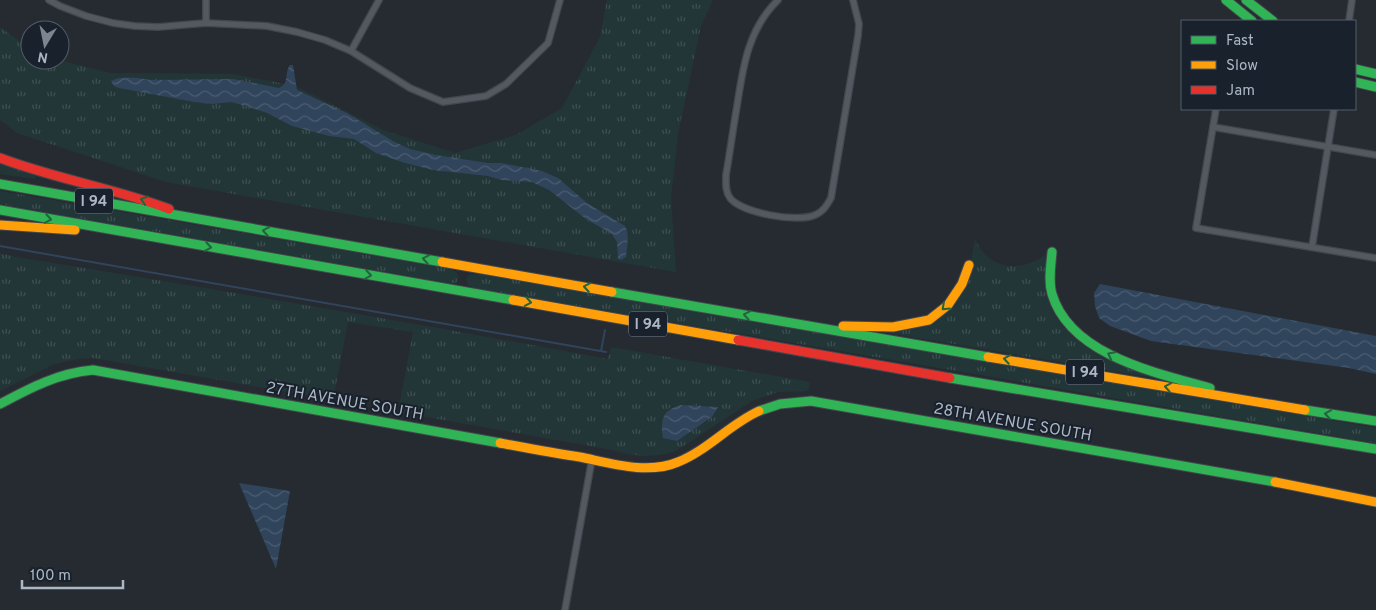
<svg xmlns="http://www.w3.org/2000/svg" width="1376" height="610" viewBox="0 0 1376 610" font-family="Overpass,sans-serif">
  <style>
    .grass { fill: url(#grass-tufts); fill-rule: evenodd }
    .water { fill: url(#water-waves) }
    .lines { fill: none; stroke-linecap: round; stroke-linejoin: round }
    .stream { stroke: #30445b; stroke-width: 2 }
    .street-casing { stroke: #42474c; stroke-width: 8 }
    .fast-casing { stroke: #42474c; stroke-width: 11 }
    .slow-casing { stroke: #42474c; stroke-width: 11 }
    .jam-casing { stroke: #42474c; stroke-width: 11 }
    .street { stroke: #545860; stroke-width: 5.5 }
    .fast { stroke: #30b455; stroke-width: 9 }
    .slow { stroke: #ff9f0a; stroke-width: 9 }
    .jam { stroke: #e5322d; stroke-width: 9 }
    .oneway { stroke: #23633e }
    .labels { text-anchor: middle; stroke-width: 4; stroke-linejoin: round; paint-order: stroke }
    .shield { fill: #18212c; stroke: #808997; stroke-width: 1 }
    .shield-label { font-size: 15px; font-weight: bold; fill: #acb6c5 }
    .street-label { font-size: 16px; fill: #acb6c5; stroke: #18212c }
  </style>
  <defs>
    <pattern id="grass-tufts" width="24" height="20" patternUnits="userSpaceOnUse" patternTransform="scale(1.25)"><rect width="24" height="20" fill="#223537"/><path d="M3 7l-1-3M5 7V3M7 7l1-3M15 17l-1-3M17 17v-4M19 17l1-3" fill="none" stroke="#3f5052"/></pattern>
    <pattern id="water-waves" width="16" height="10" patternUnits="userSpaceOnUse" patternTransform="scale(1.25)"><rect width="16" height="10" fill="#30445b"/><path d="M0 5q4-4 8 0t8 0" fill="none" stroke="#4b5d71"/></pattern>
  </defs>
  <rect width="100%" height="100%" fill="#252b31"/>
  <g class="grass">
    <path d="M607 0H713L701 26 678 134 671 198 676 272 166 182 17 133 0 120V27L30 49V60H59L111 73 233 74 295 86 383 130 455 153 516 135 562 108 600 37Z"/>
    <path d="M0 163 35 176V179L0 174Z"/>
    <path d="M0 191 449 269 456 272 459 277 456 283H449L0 204Z"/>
    <path d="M975 239C989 272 1024 273 1049 252 1048 264 1045 278 1047 291 1051 328 1090 353 1122 366 1134 370 1152 372 1161 379L883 332 922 327 937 319 969 274Z"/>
    <path d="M0 253 16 257C214 289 411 322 608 359L611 347 810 382 808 391 778 392 752 401 676 451C650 459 633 456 607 449L398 412 413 332 348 322 333 400 93 358 77 359 54 364 0 391ZM680 405 718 407 712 417 704 424 667 411 671 407Z"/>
    <path d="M480 274 1376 428V443L474 288 468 285 466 279 469 275Z"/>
  </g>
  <g class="water">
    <path d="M290 65H293L297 90 347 113 393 141 410 149 436 155 488 163H501L542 171 558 178 587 203 625 226C630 235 627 246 626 257L621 260 618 259 617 242 612 234 586 219 549 190 532 182 501 180 488 176 433 170 405 163 376 153 354 139 329 136 292 126 267 113 246 106 231 102 212 104 194 102 119 88 114 86 111 81C122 75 138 78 151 80L233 79 279 88C290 83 284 73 290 65Z"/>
    <path d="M1100 284 1376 336V374L1349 368 1151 341 1110 326 1099 318 1095 306 1094 293Z"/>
    <path d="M680 405 718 407 712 417 677 441 663 438C660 421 662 410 680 405Z"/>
    <path d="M239 483 290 491 276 569Z"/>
  </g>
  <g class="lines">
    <g class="stream">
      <path d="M0 246 606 352"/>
      <path d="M601 351 605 330"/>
    </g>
    <g class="street-casing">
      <g id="street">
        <path d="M49 0 60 6 86 16 113 23 135 26 158 27 206 23 267 26 297 32 325 40 351 51 410 88 443 102 486 96 506 84 548 43 560 0"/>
        <path d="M206 0V23"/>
        <path d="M778 0C748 29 743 67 737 106 733 129 730 152 726 175 726 183 725 191 730 198 742 213 797 223 815 215 823 212 827 205 831 198L858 36 859 24 853 0"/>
        <path d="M1349 21 1352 0"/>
        <path d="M351 51 379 0"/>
        <path d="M1216 109 1196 228 1376 258"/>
        <path d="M1213 127 1376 155"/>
        <path d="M1312 247 1334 109"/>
        <path d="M565 610 592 459"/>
      </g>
    </g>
    <g class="fast-casing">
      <g id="fast">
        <path d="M1226 0 1252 21"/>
        <path d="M1246 0 1273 21"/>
        <path d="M1355 69 1376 74"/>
        <path d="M1355 82 1376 87"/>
        <path d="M0 184 442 262"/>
        <path d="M0 210 513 300"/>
        <path d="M1052 252C1051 265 1048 281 1052 294 1070 355 1156 373 1210 388"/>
        <path d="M612 292 988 357"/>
        <path d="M950 378 1376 449"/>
        <path d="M0 404C30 388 58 373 93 370L500 443"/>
        <path d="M1305 410 1376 421"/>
        <path d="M759 411 780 404 811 401 1275 482"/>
      </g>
    </g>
    <g class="slow-casing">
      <g id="slow">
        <path d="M0 225 75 230"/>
        <path d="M442 262 612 292"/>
        <path d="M513 300 738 340"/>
        <path d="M843 326 893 327 929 320 948 305 962 284 969 265"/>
        <path d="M988 357 1305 410"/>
        <path d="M500 443C527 448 553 453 580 457 610 463 648 475 678 462 708 450 730 424 759 411"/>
        <path d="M1275 482 1376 502"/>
      </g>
    </g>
    <g class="jam-casing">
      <g id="jam">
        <path d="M0 158C55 179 114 188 169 209"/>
        <path d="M738 340 950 378"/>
      </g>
    </g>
    <use href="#street" class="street"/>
    <use href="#fast" class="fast"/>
    <use href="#slow" class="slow"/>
    <use href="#jam" class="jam"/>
  </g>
  <defs><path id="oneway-chevron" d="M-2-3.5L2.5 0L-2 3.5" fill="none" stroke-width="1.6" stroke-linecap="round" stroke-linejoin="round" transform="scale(1.25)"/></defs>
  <g class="oneway">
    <use href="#oneway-chevron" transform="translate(144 200) rotate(-163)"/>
    <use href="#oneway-chevron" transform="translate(48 219) rotate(10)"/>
    <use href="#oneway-chevron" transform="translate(266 231) rotate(-170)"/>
    <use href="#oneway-chevron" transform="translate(208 247) rotate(10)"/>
    <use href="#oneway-chevron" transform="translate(426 259) rotate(-170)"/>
    <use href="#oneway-chevron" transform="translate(368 275) rotate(10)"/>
    <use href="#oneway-chevron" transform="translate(587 287) rotate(-170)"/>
    <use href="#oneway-chevron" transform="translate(528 302) rotate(10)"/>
    <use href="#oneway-chevron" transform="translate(945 307) rotate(137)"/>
    <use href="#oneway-chevron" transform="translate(747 315) rotate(-170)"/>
    <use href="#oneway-chevron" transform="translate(1111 355) rotate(-153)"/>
    <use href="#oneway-chevron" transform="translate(1007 359) rotate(-171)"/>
    <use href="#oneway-chevron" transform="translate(1168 387) rotate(-170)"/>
    <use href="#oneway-chevron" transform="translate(1328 414) rotate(-171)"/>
  </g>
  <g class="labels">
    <g class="shield">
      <rect x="75" y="188.5" width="38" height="25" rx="4"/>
      <rect x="629" y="311.5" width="38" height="25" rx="4"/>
      <rect x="1066" y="359.5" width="38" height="25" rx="4"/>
    </g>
    <g class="shield-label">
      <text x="94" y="206">I 94</text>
      <text x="648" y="329">I 94</text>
      <text x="1085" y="377">I 94</text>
    </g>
    <g class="street-label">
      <text transform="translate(345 400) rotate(10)" y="6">27TH AVENUE SOUTH</text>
      <text transform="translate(1013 421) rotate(10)" y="6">28TH AVENUE SOUTH</text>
    </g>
  </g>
  <rect x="1181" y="20" width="175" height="90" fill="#18212c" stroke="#535d69"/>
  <rect x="1191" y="36" width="25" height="8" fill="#30b455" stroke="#535d69"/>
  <text x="1226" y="45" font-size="15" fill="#acb6c5">Fast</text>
  <rect x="1191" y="61" width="25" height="8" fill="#ff9f0a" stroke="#535d69"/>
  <text x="1226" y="70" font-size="15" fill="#acb6c5">Slow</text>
  <rect x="1191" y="86" width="25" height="8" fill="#e5322d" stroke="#535d69"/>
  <text x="1226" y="95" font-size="15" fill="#acb6c5">Jam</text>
  <g transform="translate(45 45) rotate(190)"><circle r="24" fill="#18212c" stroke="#535d69"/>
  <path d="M0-4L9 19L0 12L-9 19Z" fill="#7d8591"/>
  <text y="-8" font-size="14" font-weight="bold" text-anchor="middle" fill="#acb6c5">N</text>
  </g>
  <path d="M22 580v8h101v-8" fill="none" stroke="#acb6c5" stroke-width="2.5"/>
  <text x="30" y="580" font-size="15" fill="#acb6c5" stroke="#18212c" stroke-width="4" paint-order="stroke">100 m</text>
</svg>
